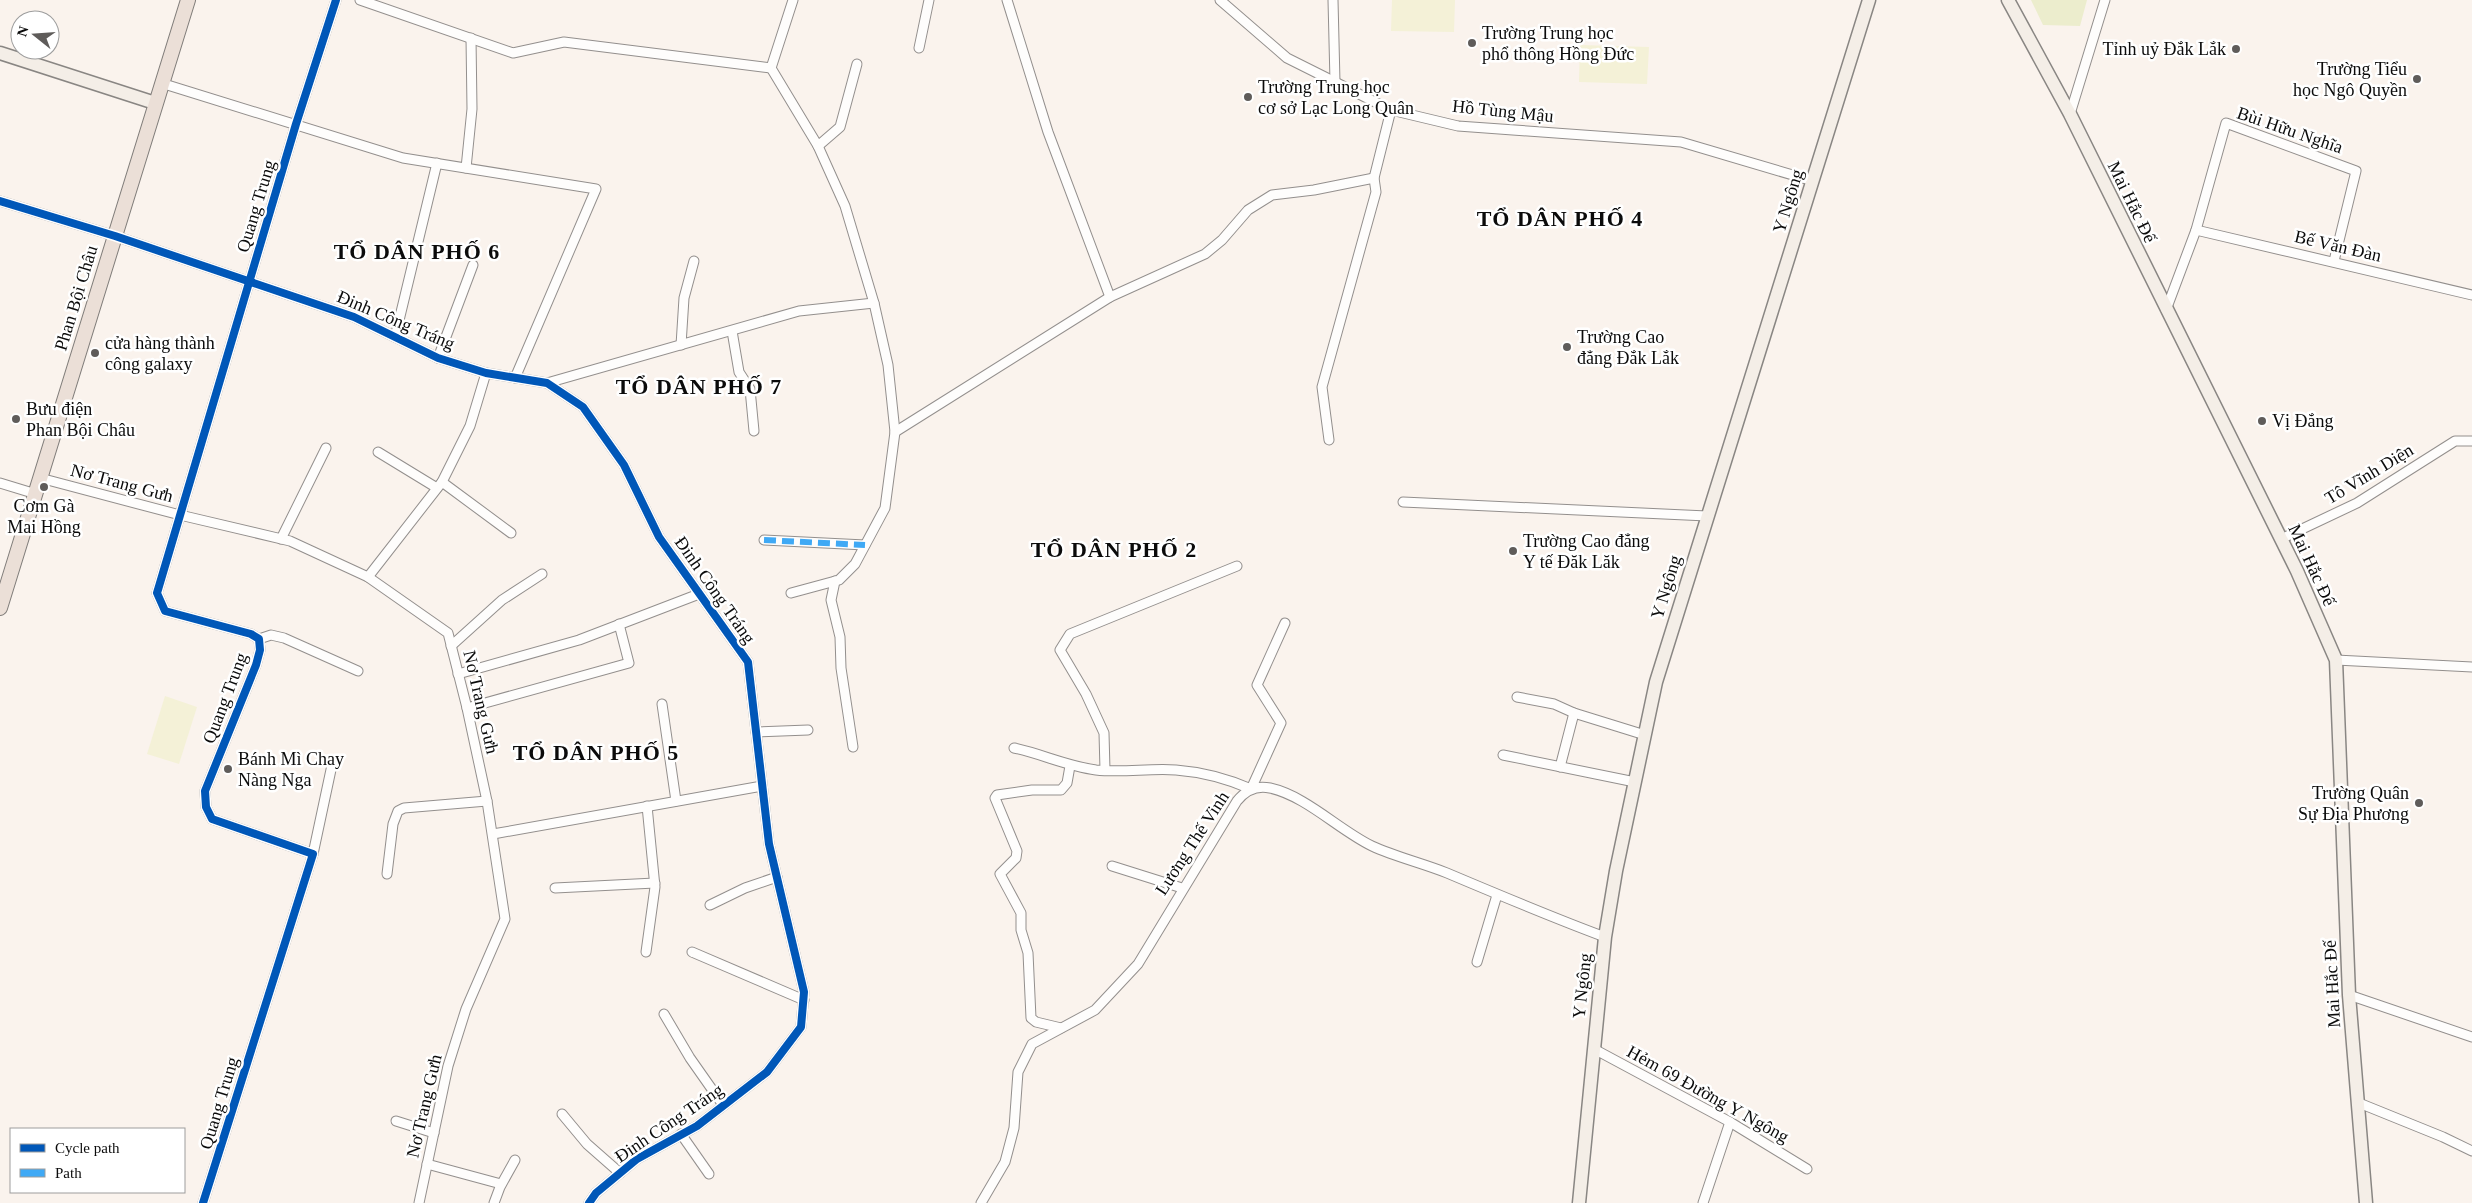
<svg xmlns="http://www.w3.org/2000/svg" width="2472" height="1203" viewBox="0 0 2472 1203" font-family="Georgia,serif">
  <style>
    .green { fill: #ecedcd }
    .pitch { fill: #f4f1d7 }
    .lines { fill: none; stroke-linecap: round; stroke-linejoin: round }
    .street-casing { stroke: #938f8d; stroke-width: 11 }
    .secondary-casing { stroke: #898683; stroke-width: 15 }
    .primary-casing { stroke: #807d7a; stroke-width: 16 }
    .street { stroke: #fefdfc; stroke-width: 9 }
    .secondary { stroke: #f4eee7; stroke-width: 12 }
    .primary { stroke: #ebdfd7; stroke-width: 14 }
    .quiet { stroke: #3fa9f5; stroke-width: 6; stroke-dasharray: 12 6; stroke-linecap: butt }
    .cycleway-casing { stroke: #fff; stroke-width: 11 }
    .cycleway { stroke: #0057b8; stroke-width: 8 }
    .poi-dot { fill: #5f5c5a; stroke: #fff; stroke-width: 2 }
    .labels { text-anchor: middle; stroke-width: 5; stroke-linejoin: round; paint-order: stroke }
    .poi-label { font-size: 18px; fill: #0b0b0b; stroke: #fff; text-anchor: start }
    .street-label { font-size: 18px; fill: #0b0b0b; stroke: #fff }
    .district-label { font-size: 22px; font-weight: bold; letter-spacing: 1px; fill: #0b0b0b; stroke: #fff }
  </style>
  <rect width="100%" height="100%" fill="#faf3ed"/>
  <path class="green" d="M2031 0H2087L2080 26 2043 25Z"/>
  <g class="pitch">
    <path d="M1392 0H1455L1454 32 1391 31Z"/>
    <path d="M1580 45 1649 47 1647 84 1579 82Z"/>
    <path d="M165 696 197 707 179 764 147 754Z"/>
  </g>
  <g class="lines">
    <g class="street-casing">
      <g id="street">
        <path d="M360 0 513 53 564 42 771 68"/>
        <path d="M1007 0 1048 132 1110 297"/>
        <path d="M1220 0 1287 58 1391 110 1458 126 1681 142 1813 181"/>
        <path d="M1333 0 1335 82"/>
        <path d="M919 48 929 0"/>
        <path d="M161 83 403 158 596 189 515 378"/>
        <path d="M2070 114 2105 0"/>
        <path d="M818 146 840 127 857 64"/>
        <path d="M466 168 472 109 471 38"/>
        <path d="M0 201 115 236 354 317 438 358 486 373 547 383 583 407 624 465 659 537 748 662 769 844 804 992 801 1027 767 1072 697 1126 637 1159 596 1193 589 1203"/>
        <path d="M2196 230 2472 295"/>
        <path d="M2166 310 2196 230 2226 123 2356 171 2334 261"/>
        <path d="M732 331 739 372 750 389 754 431"/>
        <path d="M395 337 437 163"/>
        <path d="M681 345 684 298 694 261"/>
        <path d="M438 358 473 265"/>
        <path d="M547 383 799 311 874 303"/>
        <path d="M895 432 1110 297 1205 254 1222 240 1248 210 1272 195 1314 190 1374 178"/>
        <path d="M1329 440 1322 387 1376 192 1374 178 1391 110"/>
        <path d="M378 452 437 488"/>
        <path d="M40 478 180 515 290 541 368 577 448 633 467 708 487 801 505 919 466 1009 448 1066 419 1203"/>
        <path d="M442 482 511 533"/>
        <path d="M0 483 36 494"/>
        <path d="M1403 502 1707 516"/>
        <path d="M281 539 326 448"/>
        <path d="M2281 539 2357 503 2455 441H2472"/>
        <path d="M764 540 865 545"/>
        <path d="M368 577 442 482 470 426 486 373"/>
        <path d="M835 581 831 600 840 637 841 668 853 747"/>
        <path d="M791 593 839 580 855 564 885 508 895 432 888 365 874 303 845 206 818 146 771 68 793 0"/>
        <path d="M259 639 271 635 284 638 358 671"/>
        <path d="M451 646 502 600 542 574"/>
        <path d="M2336 660 2472 667"/>
        <path d="M458 674 579 640 699 594"/>
        <path d="M1517 697 1554 704 1574 713"/>
        <path d="M662 704 676 801"/>
        <path d="M467 708 629 663 619 624"/>
        <path d="M756 732 808 730"/>
        <path d="M1014 748C1042 754 1067 766 1096 770 1122 773 1150 768 1176 770 1202 772 1228 779 1251 789L1281 723 1257 685 1285 623"/>
        <path d="M1503 755 1635 782"/>
        <path d="M1560 767 1574 713 1645 735"/>
        <path d="M1105 770 1104 733 1086 694 1060 650 1070 634 1237 566"/>
        <path d="M493 834 762 786"/>
        <path d="M313 854 332 765"/>
        <path d="M1112 866 1182 888"/>
        <path d="M387 874 393 824 398 811 404 808 487 801"/>
        <path d="M555 888 655 883"/>
        <path d="M710 905 745 888 777 877"/>
        <path d="M646 952 655 887 647 806"/>
        <path d="M692 952 804 1000"/>
        <path d="M1477 962 1497 895"/>
        <path d="M2349 995 2472 1037"/>
        <path d="M664 1014 690 1058 723 1105"/>
        <path d="M1061 1028 1036 1022 1031 1018 1028 953 1021 930V913L1000 874 1016 858 1017 851 995 798 997 795 1032 790H1061L1067 783 1070 766"/>
        <path d="M1594 1049 1730 1122 1807 1169"/>
        <path d="M2359 1103 2443 1137 2472 1151"/>
        <path d="M562 1114 587 1144 620 1173"/>
        <path d="M396 1121 434 1133"/>
        <path d="M681 1134 709 1174"/>
        <path d="M427 1164 501 1184"/>
        <path d="M203 1203 313 854 212 819 206 807 205 791 256 665 260 650 259 639 251 634 165 611 157 593 296 124 336 0"/>
        <path d="M494 1203 500 1187 515 1160"/>
        <path d="M981 1203 1005 1162 1014 1128 1018 1072 1032 1044 1095 1010 1138 964 1237 801C1245 791 1256 785 1270 788 1306 796 1339 830 1372 846 1396 857 1422 863 1447 873 1499 895 1551 917 1605 937"/>
        <path d="M1703 1203 1730 1122"/>
      </g>
    </g>
    <g class="secondary-casing">
      <g id="secondary">
        <path d="M2008 0 2070 114 2297 571 2336 660 2349 995 2366 1203"/>
        <path d="M0 53 155 103"/>
        <path d="M1579 1203 1605 937 1616 871 1656 682 1869 0"/>
      </g>
    </g>
    <g class="primary-casing">
      <path id="primary" d="M0 608 188 0"/>
    </g>
    <use href="#street" class="street"/>
    <use href="#secondary" class="secondary"/>
    <use href="#primary" class="primary"/>
    <path class="quiet" d="M764 540 865 545"/>
    <g class="cycleway-casing">
      <g id="cycleway">
        <path d="M0 201 115 236 354 317 438 358 486 373 547 383 583 407 624 465 659 537 748 662 769 844 804 992 801 1027 767 1072 697 1126 637 1159 596 1193 589 1203"/>
        <path d="M203 1203 313 854 212 819 206 807 205 791 256 665 260 650 259 639 251 634 165 611 157 593 296 124 336 0"/>
      </g>
    </g>
    <use href="#cycleway" class="cycleway"/>
  </g>
  <g class="poi-dot">
    <circle cx="1472" cy="43" r="5"/>
    <circle cx="2236" cy="49" r="5"/>
    <circle cx="2417" cy="79" r="5"/>
    <circle cx="1248" cy="97" r="5"/>
    <circle cx="1567" cy="347" r="5"/>
    <circle cx="95" cy="353" r="5"/>
    <circle cx="16" cy="419" r="5"/>
    <circle cx="2262" cy="421" r="5"/>
    <circle cx="44" cy="487" r="5"/>
    <circle cx="1513" cy="551" r="5"/>
    <circle cx="228" cy="769" r="5"/>
    <circle cx="2419" cy="803" r="5"/>
  </g>
  <g class="labels">
    <g class="poi-label">
      <text x="1482" y="39">Trường Trung học<tspan x="1482" dy="21">phổ thông Hồng Đức</tspan></text>
      <text x="2226" y="55" text-anchor="end">Tỉnh uỷ Đắk Lắk</text>
      <text x="2407" y="75" text-anchor="end">Trường Tiểu<tspan x="2407" dy="21">học Ngô Quyền</tspan></text>
      <text x="1258" y="93">Trường Trung học<tspan x="1258" dy="21">cơ sở Lạc Long Quân</tspan></text>
      <text x="1577" y="343">Trường Cao<tspan x="1577" dy="21">đẳng Đắk Lắk</tspan></text>
      <text x="105" y="349">cửa hàng thành<tspan x="105" dy="21">công galaxy</tspan></text>
      <text x="26" y="415">Bưu điện<tspan x="26" dy="21">Phan Bội Châu</tspan></text>
      <text x="2272" y="427">Vị Đắng</text>
      <text x="44" y="512" text-anchor="middle">Cơm Gà<tspan x="44" dy="21">Mai Hồng</tspan></text>
      <text x="1523" y="547">Trường Cao đẳng<tspan x="1523" dy="21">Y tế Đăk Lăk</tspan></text>
      <text x="238" y="765">Bánh Mì Chay<tspan x="238" dy="21">Nàng Nga</tspan></text>
      <text x="2409" y="799" text-anchor="end">Trường Quân<tspan x="2409" dy="21">Sự Địa Phương</tspan></text>
    </g>
    <g class="street-label">
      <text transform="translate(1503 111) rotate(6)" y="6">Hồ Tùng Mậu</text>
      <text transform="translate(2290 130) rotate(19)" y="6">Bùi Hữu Nghĩa</text>
      <text transform="translate(1788 201) rotate(-73)" y="6">Y Ngông</text>
      <text transform="translate(2132 202) rotate(64)" y="6">Mai Hắc Đế</text>
      <text transform="translate(256 206) rotate(-73)" y="6">Quang Trung</text>
      <text transform="translate(2338 246) rotate(13)" y="6">Bế Văn Đàn</text>
      <text transform="translate(76 298) rotate(-73)" y="6">Phan Bội Châu</text>
      <text transform="translate(396 320) rotate(23)" y="6">Đinh Công Tráng</text>
      <text transform="translate(2369 474) rotate(-31)" y="6">Tô Vĩnh Diện</text>
      <text transform="translate(122 483) rotate(15)" y="6">Nơ Trang Gưh</text>
      <text transform="translate(2312 565) rotate(65)" y="6">Mai Hắc Đế</text>
      <text transform="translate(1666 587) rotate(-73)" y="6">Y Ngông</text>
      <text transform="translate(715 590) rotate(55)" y="6">Đinh Công Tráng</text>
      <text transform="translate(225 698) rotate(-69)" y="6">Quang Trung</text>
      <text transform="translate(481 702) rotate(77)" y="6">Nơ Trang Gưh</text>
      <text transform="translate(1192 843) rotate(-57)" y="6">Lương Thế Vinh</text>
      <text transform="translate(2332 984) rotate(-93)" y="6">Mai Hắc Đế</text>
      <text transform="translate(1582 986) rotate(-84)" y="6">Y Ngông</text>
      <text transform="translate(1708 1094) rotate(29)" y="6">Hẻm 69 Đường Y Ngông</text>
      <text transform="translate(219 1103) rotate(-73)" y="6">Quang Trung</text>
      <text transform="translate(424 1106) rotate(-77)" y="6">Nơ Trang Gưh</text>
      <text transform="translate(669 1123) rotate(-34)" y="6">Đinh Công Tráng</text>
    </g>
    <g class="district-label">
      <text x="1560" y="226">TỔ DÂN PHỐ 4</text>
      <text x="417" y="259">TỔ DÂN PHỐ 6</text>
      <text x="699" y="394">TỔ DÂN PHỐ 7</text>
      <text x="1114" y="557">TỔ DÂN PHỐ 2</text>
      <text x="596" y="760">TỔ DÂN PHỐ 5</text>
    </g>
  </g>
  <rect x="10" y="1128" width="175" height="65" fill="#ffffff" stroke="#9d9d9d"/>
  <rect x="20" y="1144" width="25" height="8" fill="#0057b8" stroke="#9d9d9d"/>
  <text x="55" y="1153" font-size="15" fill="#0b0b0b">Cycle path</text>
  <rect x="20" y="1169" width="25" height="8" fill="#3fa9f5" stroke="#9d9d9d"/>
  <text x="55" y="1178" font-size="15" fill="#0b0b0b">Path</text>
  <g transform="translate(35 35) rotate(287)"><circle r="24" fill="#ffffff" stroke="#9d9d9d"/>
  <path d="M0-4L9 19L0 12L-9 19Z" fill="#5f5c5a"/>
  <text y="-8" font-size="14" font-weight="bold" text-anchor="middle" fill="#0b0b0b">N</text>
  </g>
</svg>
